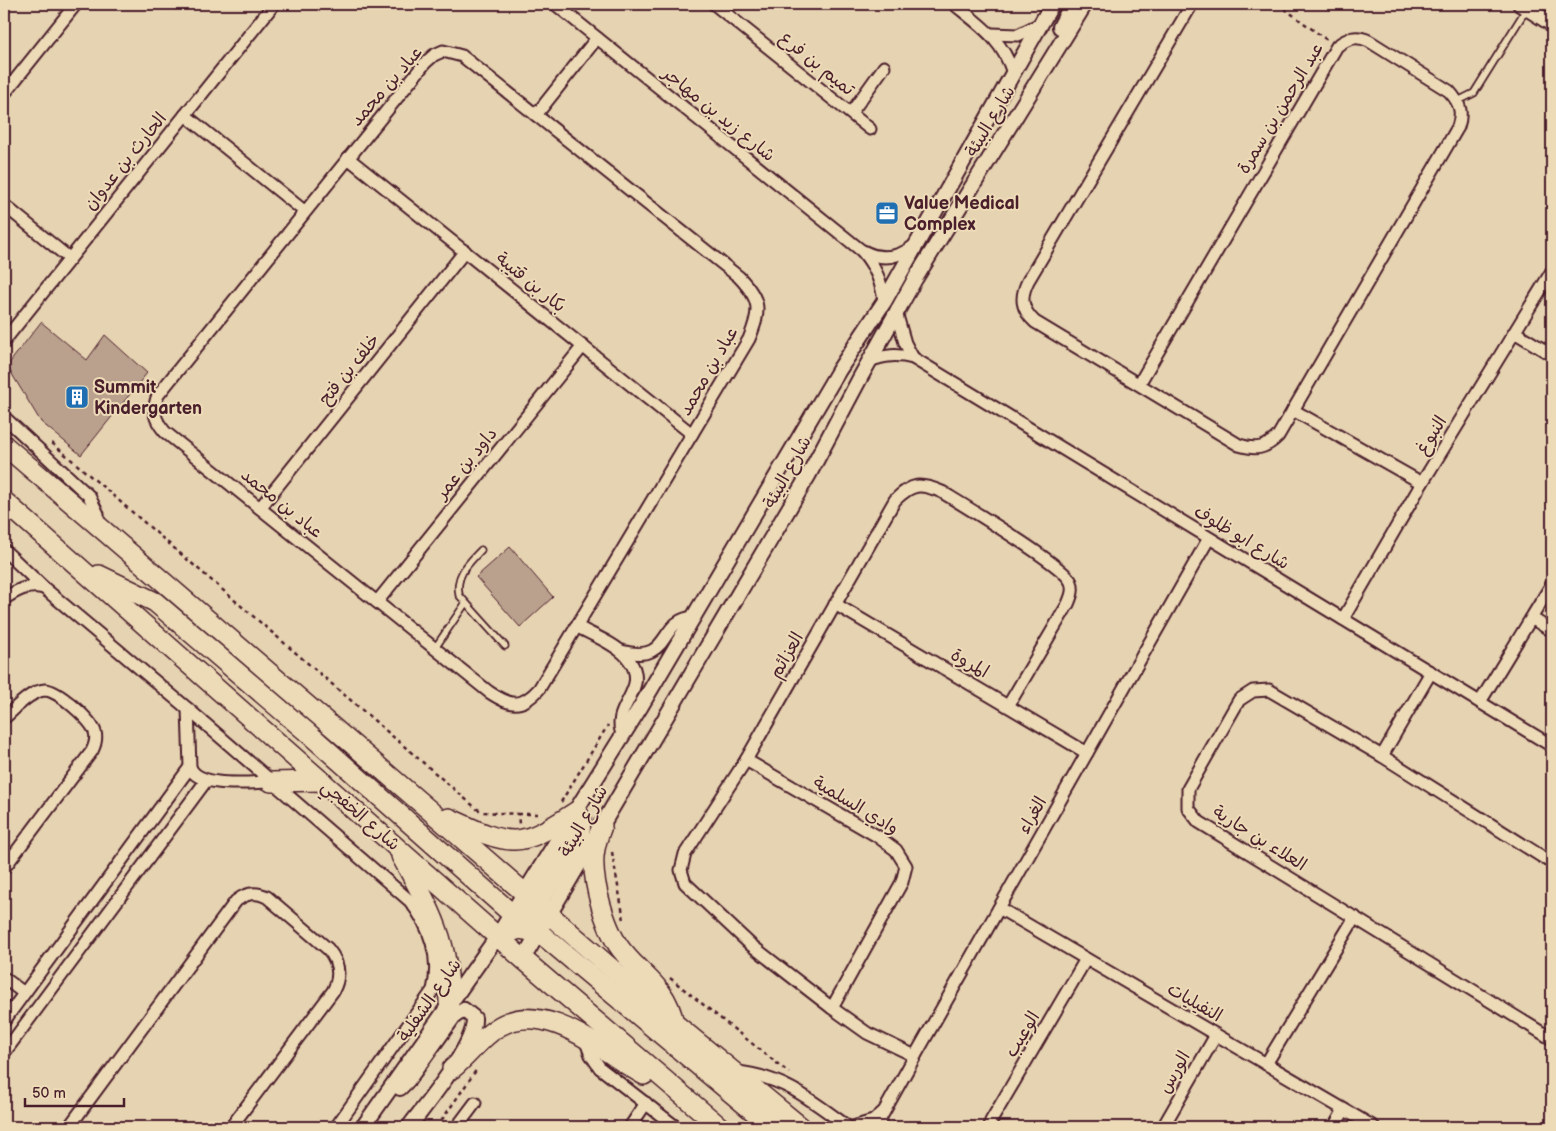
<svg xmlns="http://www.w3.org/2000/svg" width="1556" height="1131" viewBox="0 0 1556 1131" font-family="'Balsamiq Sans','Playpen Sans Arabic',sans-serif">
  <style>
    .building { fill: #baa18d; stroke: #4a1f2b }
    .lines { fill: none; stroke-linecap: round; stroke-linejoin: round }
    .service-casing { stroke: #4a1f2b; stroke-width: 9 }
    .minor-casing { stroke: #4a1f2b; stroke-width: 15 }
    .tertiary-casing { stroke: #4a1f2b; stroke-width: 18 }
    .trunk-casing { stroke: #4a1f2b; stroke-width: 22 }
    .path { stroke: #4a1f2b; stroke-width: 2.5; stroke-dasharray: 4 4; stroke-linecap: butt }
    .service { stroke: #eddbb8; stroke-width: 5.5 }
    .minor { stroke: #eddbb8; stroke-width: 11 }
    .tertiary { stroke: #eddbb8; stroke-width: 14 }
    .trunk { stroke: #eddbb8; stroke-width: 19 }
    .labels { text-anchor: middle; stroke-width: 4; stroke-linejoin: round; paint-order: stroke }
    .street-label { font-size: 18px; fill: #4a1f2b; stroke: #eddbb8 }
    .poi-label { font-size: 18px; font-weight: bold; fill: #4a1f2b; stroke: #eddbb8; text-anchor: start }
  </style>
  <rect width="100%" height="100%" fill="#e6d3b2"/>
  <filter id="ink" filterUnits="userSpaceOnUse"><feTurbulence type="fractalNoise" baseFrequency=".02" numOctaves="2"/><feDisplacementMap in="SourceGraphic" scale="10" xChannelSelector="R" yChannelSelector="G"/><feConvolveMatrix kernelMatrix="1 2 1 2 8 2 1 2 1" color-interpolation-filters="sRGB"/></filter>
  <g filter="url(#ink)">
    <g class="building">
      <path d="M41 322 87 360 105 335 147 373 81 455 41 422 7 366Z"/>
      <path d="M510 547 553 597 520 627 476 577Z"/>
    </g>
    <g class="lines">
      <g class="service-casing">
        <g id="service">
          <path d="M1458 101 1474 93 1527 8"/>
          <path d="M481 550C468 564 455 575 459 595L505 646"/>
          <path d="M435 648 465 604"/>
        </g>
      </g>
      <g class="minor-casing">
        <g id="minor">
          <path d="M555 4 862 251C875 266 882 282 884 302"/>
          <path d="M714 4 870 129"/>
          <path d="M954 4C981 26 1002 39 1013 73"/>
          <path d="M992 34 1018 35 1042 23"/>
          <path d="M443 51 462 56 739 277C761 300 761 310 749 339L539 689C521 709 510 706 489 692L165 432C154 419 152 411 158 395L425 63 434 55Z"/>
          <path d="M4 94 76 4"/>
          <path d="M851 113 884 67"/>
          <path d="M185 115 304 211"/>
          <path d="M536 115 597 38"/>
          <path d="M348 158 692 434"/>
          <path d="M4 205 69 258"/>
          <path d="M863 251C882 261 899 258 915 245"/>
          <path d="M896 312 905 343 913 358"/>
          <path d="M1516 333 1552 355"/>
          <path d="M4 341 274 4"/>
          <path d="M869 361C885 355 897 354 913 358L1552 746"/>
          <path d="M1139 384 1337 46C1348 38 1356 35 1369 41L1449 91C1460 103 1463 112 1458 127L1278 436C1265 449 1256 450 1239 445L1035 322C1021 309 1020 297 1028 281L1192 4"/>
          <path d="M1293 410 1422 483"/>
          <path d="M4 417 89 496 98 514 99 526"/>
          <path d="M260 508 465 251"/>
          <path d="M4 550 44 588 188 709 410 901C430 926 441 958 433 990L336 1127"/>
          <path d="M4 599C17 590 28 584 44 588"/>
          <path d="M377 602 583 346"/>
          <path d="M835 604 1087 753"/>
          <path d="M1343 619 1422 483 1552 271"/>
          <path d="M1533 619 1552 631"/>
          <path d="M576 626C592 635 614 643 626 656 655 689 608 706 623 736"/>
          <path d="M621 651C674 665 656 619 695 617"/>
          <path d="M1480 702 1552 584"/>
          <path d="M188 709 190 767C198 789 251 782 271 782"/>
          <path d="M4 718C15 709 30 691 45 690 58 690 91 720 95 732 97 739 95 745 92 751L4 868"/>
          <path d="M1382 756 1431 672"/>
          <path d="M746 760 877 836 896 850 906 866 902 882 832 1008"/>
          <path d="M1552 863 1382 756 1269 690 1253 691 1239 700 1188 789V808L1199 822 1552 1039"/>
          <path d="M999 908 1374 1127"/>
          <path d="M4 978 24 993"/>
          <path d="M4 1021 190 767"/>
          <path d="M585 1039 591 1055 600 1068 676 1127"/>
          <path d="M4 1053 206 781"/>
          <path d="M915 1056 867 1033 832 1008 751 945 685 883 681 870 685 854 746 760 895 500C912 483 920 483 942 492 963 505 1065 566 1071 582 1074 590 1071 597 1068 604L1008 706"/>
          <path d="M1266 1064 1355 917"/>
          <path d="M735 1072C781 1075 813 1101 848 1127"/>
          <path d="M69 1127 236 901C246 893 255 891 267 897L328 949C339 962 341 976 333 991L231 1127"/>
          <path d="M457 1127 475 1103"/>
          <path d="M630 1127 646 1103"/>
          <path d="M853 1127 873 1121 882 1113"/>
          <path d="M878 1127 881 1117 915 1056 1209 538"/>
          <path d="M990 1127 991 1121 1086 959"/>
          <path d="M1163 1127 1216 1035"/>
          <path d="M1334 1127 1344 1110"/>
        </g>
      </g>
      <g class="tertiary-casing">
        <g id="tertiary">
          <path d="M1520 4 1552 24"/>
          <path d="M1060 27 1072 4"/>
          <path d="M523 959 808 476 860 378 915 279 1085 4"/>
          <path d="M400 1088 408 1080 454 1016 464 1010 474 1018C476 1045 426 1104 409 1127"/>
          <path d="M363 1127 497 937 641 706 839 370 884 302 1052 4"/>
        </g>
      </g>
      <g class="trunk-casing">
        <g id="trunk">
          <path d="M4 445 428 809 674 1023 801 1127"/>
          <path d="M4 501 523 959 720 1127"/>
          <path d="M99 575 155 602 308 733 512 914 531 920 550 916"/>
          <path d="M271 782 322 781"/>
          <path d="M449 818C512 847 518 850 577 811L581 820 580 833 531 913"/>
          <path d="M602 826C598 836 595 845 594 856 592 883 606 933 624 953 645 979 666 986 674 1023"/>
          <path d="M401 856C429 906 451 944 449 1003"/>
          <path d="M497 937 519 929 540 933 772 1127"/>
          <path d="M452 1069C468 1056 482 1036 500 1026 547 999 604 1053 644 1075"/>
        </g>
      </g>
      <g class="path">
        <path d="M1278 4 1327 40"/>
        <path d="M52 443 477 809 484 812 518 814 519 824"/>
        <path d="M561 802 608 725"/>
        <path d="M518 814H541"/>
        <path d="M612 852 624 920"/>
        <path d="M670 978 789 1073"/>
        <path d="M893 1121 897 1127"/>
        <path d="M437 1127 477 1069"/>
      </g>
      <use href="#service" class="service"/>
      <use href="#minor" class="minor"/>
      <use href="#tertiary" class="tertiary"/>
      <use href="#trunk" class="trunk"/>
    </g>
  </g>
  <defs>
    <g id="office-square" transform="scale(1.25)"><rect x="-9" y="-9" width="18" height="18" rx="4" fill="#1f6fb2" stroke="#eddbb8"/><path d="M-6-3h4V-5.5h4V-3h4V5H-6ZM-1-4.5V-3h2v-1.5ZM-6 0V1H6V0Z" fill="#fff"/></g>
    <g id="building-square" transform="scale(1.25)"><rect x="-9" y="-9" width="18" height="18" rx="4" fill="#1f6fb2" stroke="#eddbb8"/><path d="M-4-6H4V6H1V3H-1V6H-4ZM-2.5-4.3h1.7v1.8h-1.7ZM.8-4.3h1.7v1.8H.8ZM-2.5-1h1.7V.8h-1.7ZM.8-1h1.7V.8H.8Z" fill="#fff"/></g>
  </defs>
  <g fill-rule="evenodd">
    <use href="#office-square" x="887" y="213"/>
    <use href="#building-square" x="77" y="397"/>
  </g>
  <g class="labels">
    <g class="street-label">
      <text transform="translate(817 63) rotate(39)" y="6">تميم بن فرع</text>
      <text transform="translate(386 86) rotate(-49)" y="6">عباد بن محمد</text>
      <text transform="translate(1280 108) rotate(-59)" y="6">عبد الرحمن بن سمرة</text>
      <text transform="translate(719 114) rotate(39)" y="6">شارع زيد بن مهاجر</text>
      <text transform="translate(990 121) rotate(-59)" y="6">شارع البيئة</text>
      <text transform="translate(125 161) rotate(-51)" y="6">الحارث بن عدوان</text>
      <text transform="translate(531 282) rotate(39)" y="6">بكار بن قتيبة</text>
      <text transform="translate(349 369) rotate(-51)" y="6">خلف بن فتح</text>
      <text transform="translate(708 371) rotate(-60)" y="6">عباد بن محمد</text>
      <text transform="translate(1431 435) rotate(-58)" y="6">النبوغ</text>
      <text transform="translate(466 463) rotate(-51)" y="6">داود بن عمر</text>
      <text transform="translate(787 472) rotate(-61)" y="6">شارع البيئة</text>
      <text transform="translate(282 503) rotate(39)" y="6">عباد بن محمد</text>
      <text transform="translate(1242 537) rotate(31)" y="6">شارع ابو ظلوف</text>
      <text transform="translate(786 655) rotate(-60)" y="6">العزائم</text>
      <text transform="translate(970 663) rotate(30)" y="6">المروة</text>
      <text transform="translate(856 805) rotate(31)" y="6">وادي السلمية</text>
      <text transform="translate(361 815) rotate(41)" y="6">شارع الخفجي</text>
      <text transform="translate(1032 815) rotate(-60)" y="6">الغراء</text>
      <text transform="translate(583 821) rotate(-60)" y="6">شارع البيئة</text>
      <text transform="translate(1260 838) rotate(32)" y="6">العلاء بن جارية</text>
      <text transform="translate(429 1000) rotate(-55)" y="6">شارع الشفلية</text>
      <text transform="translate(1195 1002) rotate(30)" y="6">النفيليات</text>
      <text transform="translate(1022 1034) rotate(-59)" y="6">الوعيب</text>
      <text transform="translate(1174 1072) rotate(-60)" y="6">الورس</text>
    </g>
    <g class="poi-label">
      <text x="904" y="209">Value Medical<tspan x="904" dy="21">Complex</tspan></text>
      <text x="94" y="393">Summit<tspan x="94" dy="21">Kindergarten</tspan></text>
    </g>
  </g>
  <rect width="1556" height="1131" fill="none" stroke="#eddbb8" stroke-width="20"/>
  <rect x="10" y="10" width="1536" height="1111" fill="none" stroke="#4a1f2b" stroke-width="2" filter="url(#ink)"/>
  <path d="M25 1098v8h99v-8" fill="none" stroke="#4a1f2b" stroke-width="2.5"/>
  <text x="32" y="1098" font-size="15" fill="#4a1f2b" stroke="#eddbb8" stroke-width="4" paint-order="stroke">50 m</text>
</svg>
